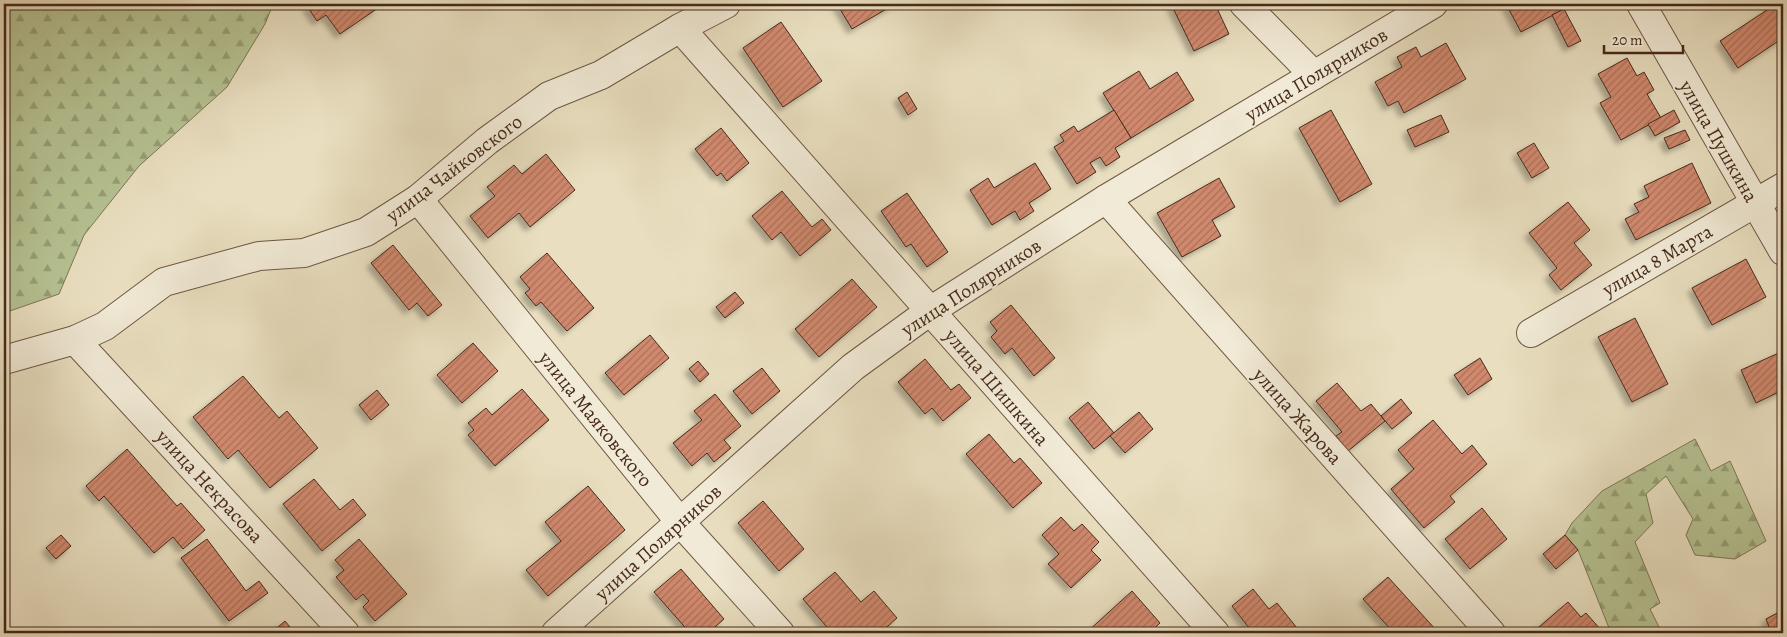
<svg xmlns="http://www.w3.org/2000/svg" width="1787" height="637" viewBox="0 0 1787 637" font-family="Alegreya,serif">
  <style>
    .forest { fill: url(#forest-firs); stroke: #7e7656 }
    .building { fill: url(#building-hatch); stroke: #462a1a; filter: url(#shadow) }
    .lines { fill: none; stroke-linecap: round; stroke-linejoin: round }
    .minor-casing { stroke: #6f5744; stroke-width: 30 }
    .minor { stroke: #f1ead6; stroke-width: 28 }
    .labels { text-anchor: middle; stroke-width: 4; stroke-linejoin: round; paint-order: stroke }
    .street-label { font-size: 20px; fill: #462a1a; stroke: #f1ead6 }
  </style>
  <defs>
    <pattern id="forest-firs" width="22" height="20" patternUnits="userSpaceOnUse" patternTransform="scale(1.25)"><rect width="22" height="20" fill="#b6c292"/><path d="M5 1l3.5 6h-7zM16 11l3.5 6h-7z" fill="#969e76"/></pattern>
    <pattern id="building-hatch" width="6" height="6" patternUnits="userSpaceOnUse" patternTransform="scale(1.25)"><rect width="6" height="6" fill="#d1896e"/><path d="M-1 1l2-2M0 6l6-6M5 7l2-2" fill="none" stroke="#ab705a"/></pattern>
    <filter id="shadow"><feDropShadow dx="-4.5" dy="4.5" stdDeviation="2.5" flood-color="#0004"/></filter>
  </defs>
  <rect width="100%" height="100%" fill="#e9dfc0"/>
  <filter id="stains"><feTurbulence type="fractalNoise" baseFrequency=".004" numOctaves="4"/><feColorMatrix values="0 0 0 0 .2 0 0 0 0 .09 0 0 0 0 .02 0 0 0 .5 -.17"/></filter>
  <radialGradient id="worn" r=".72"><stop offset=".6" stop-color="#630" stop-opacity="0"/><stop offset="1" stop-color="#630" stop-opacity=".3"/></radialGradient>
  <g class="forest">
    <path d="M4 4H273L265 24 227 87 139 166 84 235 59 294 4 313Z"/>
    <path d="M1695 439 1711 471 1730 461 1766 541 1735 559 1695 555 1686 535 1693 519 1666 476 1646 494 1653 523 1635 542 1660 603 1650 609 1662 633H1611L1578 550 1565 535 1572 523 1602 491Z"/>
  </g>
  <g class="building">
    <path d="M311 4H375L378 8 340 34 326 15 317 21 307 6Z"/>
    <path d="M837 4H895L852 29Z"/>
    <path d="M1171 4H1215L1229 34 1194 51Z"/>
    <path d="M1506 4H1574L1521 32Z"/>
    <path d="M1776 4 1783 13V38L1738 68 1720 41Z"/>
    <path d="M1564 9 1581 41 1568 47 1552 15Z"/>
    <path d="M781 22 822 81 783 107 743 48Z"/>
    <path d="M1446 43 1466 79 1404 113 1398 101 1388 106 1375 82 1402 67 1397 57 1416 47 1421 57Z"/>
    <path d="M1627 58 1637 76 1644 72 1654 90 1647 94 1661 118 1621 140 1600 103 1611 97 1598 74Z"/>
    <path d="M1139 71 1150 89 1177 72 1194 100 1131 138 1103 93Z"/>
    <path d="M907 92 917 109 908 115 898 98Z"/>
    <path d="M1114 110 1131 138 1115 148 1120 157 1106 166 1100 157 1090 163 1096 172 1077 184 1054 147 1064 141 1060 135 1074 126 1078 132Z"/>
    <path d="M1331 110 1372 184 1340 202 1299 128Z"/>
    <path d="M1674 110 1680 122 1655 136 1648 124Z"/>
    <path d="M1441 115 1449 132 1415 147 1407 130Z"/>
    <path d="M721 128 749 163 727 181 721 173 717 176 695 149Z"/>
    <path d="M1685 130 1690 140 1669 149 1664 138Z"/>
    <path d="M1534 143 1549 168 1532 178 1517 153Z"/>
    <path d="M546 154 575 190 530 227 519 213 488 238 470 216 495 196 487 187 514 165 522 174Z"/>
    <path d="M1035 163 1051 189 1029 203 1034 211 1020 220 1015 211 992 225 970 190 988 178 994 188Z"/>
    <path d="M1692 163 1711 203 1636 240 1625 219 1639 212 1634 204 1649 197 1644 186Z"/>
    <path d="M1219 178 1235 207 1212 220 1221 236 1182 257 1157 213Z"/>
    <path d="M782 191 812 227 822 219 831 230 800 256 781 232 772 240 752 216Z"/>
    <path d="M907 193 948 252 927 267 911 244 906 247 881 211Z"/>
    <path d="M1568 202 1590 230 1574 243 1592 265 1561 290 1549 275 1557 268 1529 233Z"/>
    <path d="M393 245 442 305 428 316 417 303 409 310 371 263Z"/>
    <path d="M547 253 594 308 567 331 541 302 536 306 525 293 530 289 520 277Z"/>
    <path d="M1746 259 1766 297 1712 325 1692 288Z"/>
    <path d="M852 279 877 307 819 357 795 329Z"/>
    <path d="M735 292 744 303 725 318 716 307Z"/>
    <path d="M1011 305 1055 358 1034 376 1012 348 1005 354 991 337 997 331 990 322Z"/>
    <path d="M1635 318 1668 384 1632 402 1598 337Z"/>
    <path d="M650 335 669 358 624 395 605 373Z"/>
    <path d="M473 343 498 371 462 403 437 375Z"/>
    <path d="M1783 351V390L1756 403 1741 370Z"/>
    <path d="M1480 358 1492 379 1468 395 1454 375Z"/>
    <path d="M925 359 951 390 959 384 971 398 943 421 932 408 925 414 898 382Z"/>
    <path d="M698 361 709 374 700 382 689 369Z"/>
    <path d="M762 368 780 391 752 414 733 391Z"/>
    <path d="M243 376 279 418 287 411 318 448 270 488 238 450 228 459 193 417Z"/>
    <path d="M1337 383 1361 411 1371 404 1385 421 1348 451 1336 436 1342 432 1316 401Z"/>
    <path d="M522 389 549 420 495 466 468 435 474 430 468 423 486 408 492 415Z"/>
    <path d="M377 390 389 405 371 420 359 405Z"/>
    <path d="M715 394 741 426 724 440 731 448 714 462 707 453 692 466 673 443 702 420 694 411Z"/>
    <path d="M1401 399 1412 413 1392 429 1381 416Z"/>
    <path d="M1088 402 1114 433 1094 449 1069 418Z"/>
    <path d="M1139 412 1153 429 1125 453 1110 436Z"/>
    <path d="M1433 420 1462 454 1472 445 1487 464 1450 496 1455 502 1424 528 1391 489 1414 469 1398 450Z"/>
    <path d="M989 434 1014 463 1020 458 1042 483 1013 508 966 454Z"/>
    <path d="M127 449 177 506 181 503 205 530 183 549 173 537 154 553 104 496 99 501 86 486Z"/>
    <path d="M314 479 340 510 353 499 366 515 322 551 283 504Z"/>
    <path d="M588 486 625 530 548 596 526 570 561 541 545 522Z"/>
    <path d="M763 501 804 549 779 571 738 523Z"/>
    <path d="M1482 508 1507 539 1470 569 1445 539Z"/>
    <path d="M1061 517 1074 531 1082 524 1099 542 1091 550 1101 560 1071 588 1048 564 1059 554 1042 535Z"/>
    <path d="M61 535 71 546 56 559 46 548Z"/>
    <path d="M1565 535 1578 550 1556 569 1543 554Z"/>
    <path d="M207 539 246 591 259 581 268 593 229 621 181 558Z"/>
    <path d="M359 539 407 594 375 621 363 607 369 601 363 594 356 600 336 577 344 570 335 560Z"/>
    <path d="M681 569 724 619 708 633H690L654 592Z"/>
    <path d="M835 572 861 602 874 591 897 618 880 633H832L803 599Z"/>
    <path d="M1388 577 1437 631 1434 633H1394L1363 599Z"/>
    <path d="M1253 589 1269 609 1277 603 1301 633H1253L1232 606Z"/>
    <path d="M1132 591 1160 623 1149 633H1086Z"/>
    <path d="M1568 602 1581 617 1586 613 1601 630 1597 633H1532Z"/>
    <path d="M1783 610V633H1757L1769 627 1766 619Z"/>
    <path d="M285 621 295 633H271Z"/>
  </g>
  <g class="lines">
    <g class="minor-casing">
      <g id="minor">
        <path d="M1244 4 1314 75"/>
        <path d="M1641 4 1783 251"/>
        <path d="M680 28 1215 633"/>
        <path d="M418 199 680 522 780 633"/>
        <path d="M1106 199 1491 633"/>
        <path d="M1531 333 1783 187"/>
        <path d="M75 340 345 633"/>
        <path d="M4 360 75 340 105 326 164 282 259 256 304 253 366 232 418 199 487 141 549 96 601 75 680 28 726 4"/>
        <path d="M556 633 853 367 930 311 1106 199 1433 4"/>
      </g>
    </g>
    <use href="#minor" class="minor"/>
  </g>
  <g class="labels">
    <g class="street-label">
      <text transform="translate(1316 74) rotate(-31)" y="7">улица Полярников</text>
      <text transform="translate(1719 141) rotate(60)" y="7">улица Пушкина</text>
      <text transform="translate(454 168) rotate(-37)" y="7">улица Чайковского</text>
      <text transform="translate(1657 260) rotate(-30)" y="7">улица 8 Марта</text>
      <text transform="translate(971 287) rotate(-33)" y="7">улица Полярников</text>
      <text transform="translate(997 387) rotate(49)" y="7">улица Шишкина</text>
      <text transform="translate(1298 416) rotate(48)" y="7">улица Жарова</text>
      <text transform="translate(596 419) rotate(51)" y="7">улица Маяковского</text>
      <text transform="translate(210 486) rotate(47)" y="7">улица Некрасова</text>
      <text transform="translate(658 542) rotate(-42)" y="7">улица Полярников</text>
    </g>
  </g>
  <rect width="1787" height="637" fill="none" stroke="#e9dfc0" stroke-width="20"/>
  <rect x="5" y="5" width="1777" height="627" fill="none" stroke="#462a1a" stroke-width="2.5"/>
  <rect x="10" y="10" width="1767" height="617" fill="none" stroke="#462a1a"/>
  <path d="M1604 45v8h79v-8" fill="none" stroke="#462a1a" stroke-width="2.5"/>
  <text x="1612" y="45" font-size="15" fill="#462a1a" stroke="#f1ead6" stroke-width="4" paint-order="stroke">20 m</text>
  <rect width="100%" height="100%" filter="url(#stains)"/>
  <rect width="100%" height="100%" fill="url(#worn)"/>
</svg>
